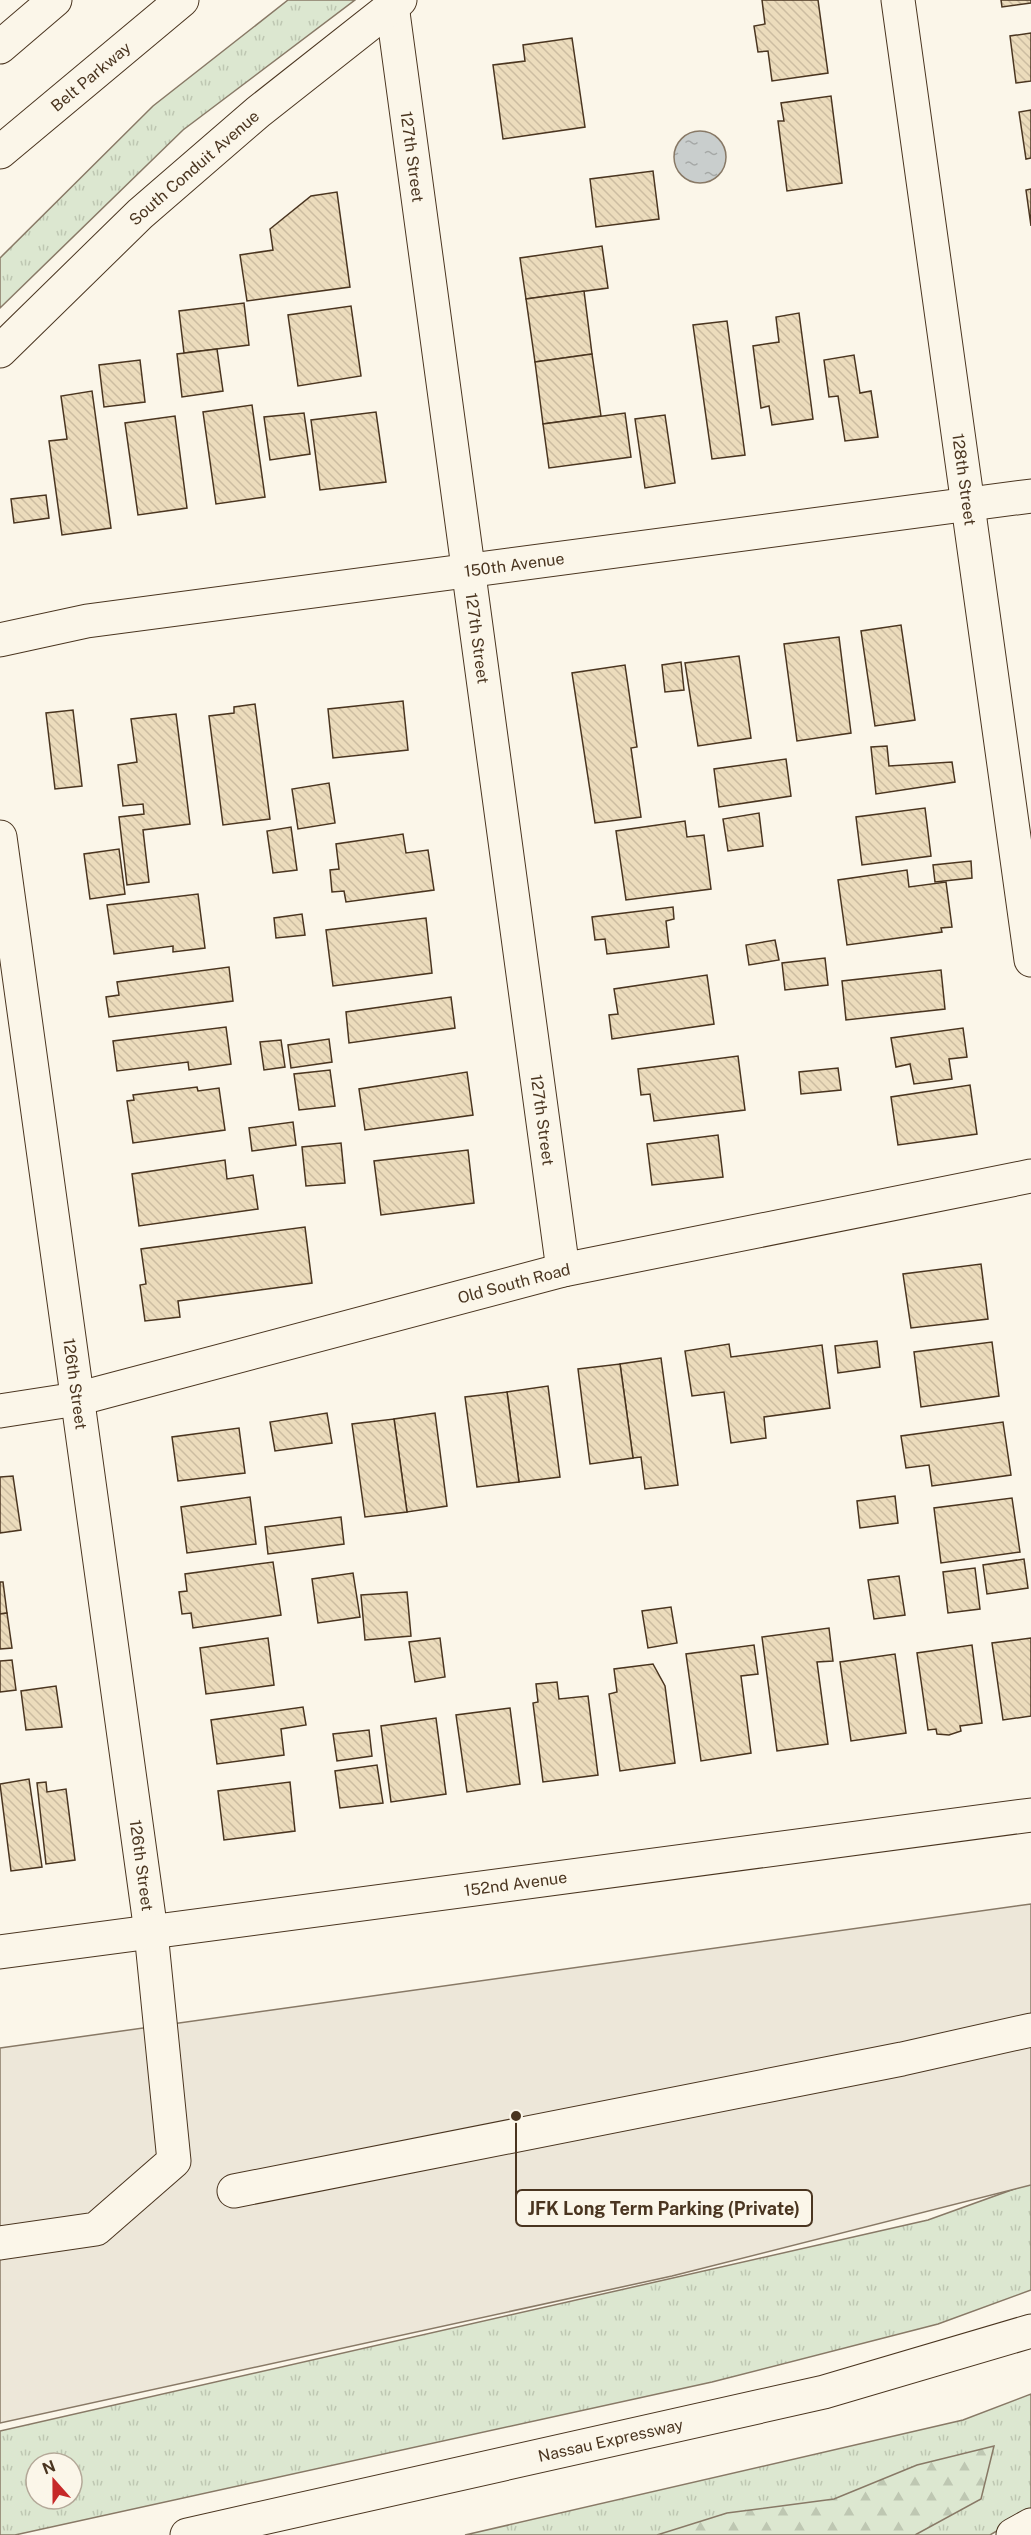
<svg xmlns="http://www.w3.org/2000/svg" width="1031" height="2535" viewBox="0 0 1031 2535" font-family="'Public Sans',sans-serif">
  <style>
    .grass { fill: url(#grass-tufts); stroke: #887966; stroke-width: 1.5; fill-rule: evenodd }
    .forest { fill: url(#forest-firs); stroke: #887966; stroke-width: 1.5 }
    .parking { fill: #ede7d9; stroke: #887966; stroke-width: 1.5 }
    .water { fill: url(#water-ripples); stroke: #887966; stroke-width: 1.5 }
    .building { fill: url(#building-back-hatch); stroke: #4a3520; stroke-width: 1.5 }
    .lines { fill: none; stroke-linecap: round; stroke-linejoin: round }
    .minor-casing { stroke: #4a3520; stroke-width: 35 }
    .major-casing { stroke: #4a3520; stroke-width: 35 }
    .highway-casing { stroke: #4a3520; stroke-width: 35 }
    .minor { stroke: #fbf6e9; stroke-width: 33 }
    .major { stroke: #fbf6e9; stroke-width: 33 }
    .highway { stroke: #fbf6e9; stroke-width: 33 }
    .labels { text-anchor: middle; stroke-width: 4.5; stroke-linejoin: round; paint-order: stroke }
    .street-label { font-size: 16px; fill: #4a3520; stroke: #fbf6e9 }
    .leader { fill: none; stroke: #4a3520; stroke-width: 2 }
    .callout-dot { fill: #4a3520; stroke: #fbf6e9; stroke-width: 2 }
    .callout { fill: #fbf6e9; stroke: #4a3520; stroke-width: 2 }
    .callout-label { font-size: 18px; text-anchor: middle; font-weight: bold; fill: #4a3520 }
  </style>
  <defs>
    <pattern id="grass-tufts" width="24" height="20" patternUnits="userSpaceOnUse" patternTransform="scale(1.5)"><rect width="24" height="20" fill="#dce7d0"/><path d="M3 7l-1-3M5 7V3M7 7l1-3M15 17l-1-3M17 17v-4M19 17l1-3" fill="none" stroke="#bec7b2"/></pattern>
    <pattern id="forest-firs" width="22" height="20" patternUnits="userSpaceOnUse" patternTransform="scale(1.5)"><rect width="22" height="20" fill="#dce7d0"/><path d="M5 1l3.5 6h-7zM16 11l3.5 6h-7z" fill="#bec7b2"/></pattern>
    <pattern id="water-ripples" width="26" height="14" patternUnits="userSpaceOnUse" patternTransform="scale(1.5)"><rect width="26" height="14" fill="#c9cecd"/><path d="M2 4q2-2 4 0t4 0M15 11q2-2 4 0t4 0" fill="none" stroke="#a5a8a6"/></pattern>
    <pattern id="building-back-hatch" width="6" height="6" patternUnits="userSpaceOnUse" patternTransform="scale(1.5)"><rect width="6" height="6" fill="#ecdcbc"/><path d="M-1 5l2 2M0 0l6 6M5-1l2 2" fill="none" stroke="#ccbda1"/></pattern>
  </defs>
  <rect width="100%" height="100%" fill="#fbf6e9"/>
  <g class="grass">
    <path d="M288 0H355L183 130 0 308V258L153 106Z"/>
    <path d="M1031 2183V2290L938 2324 712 2382 15 2535H0V2431L928 2220ZM36 2463H72V2499H36Z"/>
    <path d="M1031 2394V2511L990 2535H465L963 2420Z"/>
  </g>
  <path class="forest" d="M994 2446 981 2499 915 2535H657L727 2513 834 2499 917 2465Z"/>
  <path class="parking" d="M1031 1904V2185L672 2276 0 2423V2048Z"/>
  <circle class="water" cx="700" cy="157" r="26"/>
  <g class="building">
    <path d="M762 0H818L828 73 772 81 768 51 758 52 754 26 765 24Z"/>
    <path d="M1001 0H1031V3L1002 7Z"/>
    <path d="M1031 33V81L1016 83 1010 36Z"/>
    <path d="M572 38 585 127 503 139 493 65 525 61 523 45Z"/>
    <path d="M831 96 842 183 787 191 778 121H784L781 103Z"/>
    <path d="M1031 110V158L1026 159 1019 112Z"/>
    <path d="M653 171 659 219 596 227 590 179Z"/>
    <path d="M1031 189V226L1026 190Z"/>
    <path d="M337 192 350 287 247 301 240 255 273 250 270 229 311 196Z"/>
    <path d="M602 246 608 288 526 299 520 258Z"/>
    <path d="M584 291 592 354 535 362 526 299Z"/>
    <path d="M244 303 249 345 184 353 179 311Z"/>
    <path d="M351 306 361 376 298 386 288 315Z"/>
    <path d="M799 313 813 419 772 425 769 406 761 408 753 346 779 342 776 317Z"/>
    <path d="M727 321 745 455 712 459 693 325Z"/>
    <path d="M217 349 223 391 182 397 177 354Z"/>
    <path d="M592 354 601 416 543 424 535 362Z"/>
    <path d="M854 355 860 393 871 391 878 437 845 441 838 396 829 397 824 360Z"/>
    <path d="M140 360 145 402 104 407 99 365Z"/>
    <path d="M92 391 111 528 62 535 49 441 67 439 61 396Z"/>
    <path d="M252 405 265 497 216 504 203 412Z"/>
    <path d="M376 412 386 482 320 490 311 420Z"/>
    <path d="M304 413 310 454 270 460 264 417Z"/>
    <path d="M625 413 631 457 549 468 543 424Z"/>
    <path d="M665 415 675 483 645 488 635 419Z"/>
    <path d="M175 416 187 508 138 515 125 423Z"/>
    <path d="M46 495 49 518 14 523 11 499Z"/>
    <path d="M901 625 915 720 875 726 861 631Z"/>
    <path d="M839 637 851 733 797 741 784 644Z"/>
    <path d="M739 656 751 738 698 746 685 663Z"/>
    <path d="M681 662 684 690 665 692 662 665Z"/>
    <path d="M625 665 637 747 631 748 641 817 595 823 572 673Z"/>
    <path d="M403 701 408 750 333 758 328 709Z"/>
    <path d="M255 704 270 819 223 825 209 716 234 713V707Z"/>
    <path d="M73 710 82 786 55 789 46 713Z"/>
    <path d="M176 714 190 824 143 830 149 882 127 885 119 817 144 814 143 804 123 806 118 765 137 762 131 719Z"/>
    <path d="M887 746 889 766 952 762 955 782 876 794 871 747Z"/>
    <path d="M786 759 791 796 719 807 714 769Z"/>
    <path d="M329 783 335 823 298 829 292 789Z"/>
    <path d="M925 808 931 856 862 865 856 817Z"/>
    <path d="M759 813 763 846 728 851 723 819Z"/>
    <path d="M685 821 687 837 704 835 711 889 626 900 616 831Z"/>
    <path d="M291 827 297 870 273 873 267 831Z"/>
    <path d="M403 834 406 853 428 850 434 890 346 902 344 891 332 892 330 870 339 869 336 844Z"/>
    <path d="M119 849 125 894 90 899 84 854Z"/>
    <path d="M971 861 972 878 935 882 933 865Z"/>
    <path d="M907 870 909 887 946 882 952 927 941 928 942 932 847 945 838 880Z"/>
    <path d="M198 894 205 948 173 952V946L114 954 107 905Z"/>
    <path d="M673 907 674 919 666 921 669 947 607 954 605 939 595 940 592 917Z"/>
    <path d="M302 914 305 935 276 938 274 918Z"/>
    <path d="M426 918 432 973 333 986 326 930Z"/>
    <path d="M775 940 779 960 749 965 746 945Z"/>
    <path d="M825 958 828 985 785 990 782 963Z"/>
    <path d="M229 967 233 1001 109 1017 106 997 119 995 117 982Z"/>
    <path d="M941 970 945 1009 846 1020 842 981Z"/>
    <path d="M707 975 714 1024 612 1039 609 1015 618 1014 614 989Z"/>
    <path d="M451 997 455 1028 349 1043 346 1012Z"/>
    <path d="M226 1027 231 1064 189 1070 188 1062 117 1071 113 1041Z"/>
    <path d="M963 1028 967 1057 949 1059 952 1079 914 1084 910 1064 896 1067 891 1038Z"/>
    <path d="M329 1039 332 1062 291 1068 288 1045Z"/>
    <path d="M281 1040 285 1067 264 1070 260 1042Z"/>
    <path d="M738 1056 745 1110 654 1121 650 1094 641 1095 638 1069Z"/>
    <path d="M838 1068 841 1090 801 1094 799 1072Z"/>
    <path d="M330 1070 335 1106 299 1110 294 1074Z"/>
    <path d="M467 1072 473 1115 365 1130 359 1089Z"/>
    <path d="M970 1085 977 1134 898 1145 891 1097Z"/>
    <path d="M197 1087 198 1091 219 1088 225 1130 133 1143 127 1101 134 1100 133 1095Z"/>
    <path d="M293 1122 296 1145 252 1151 249 1128Z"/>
    <path d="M718 1135 723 1177 652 1185 647 1144Z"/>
    <path d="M341 1143 345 1183 306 1186 302 1147Z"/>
    <path d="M468 1150 474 1203 381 1215 374 1161Z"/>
    <path d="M225 1160 227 1179 253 1175 258 1209 139 1226 132 1174Z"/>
    <path d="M305 1227 312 1283 178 1301 180 1317 145 1321 140 1285 146 1284 141 1249Z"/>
    <path d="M981 1264 988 1319 911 1328 903 1274Z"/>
    <path d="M877 1341 880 1367 838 1373 835 1346Z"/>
    <path d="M992 1342 999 1396 921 1407 914 1352Z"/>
    <path d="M729 1344 731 1357 822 1345 830 1408 764 1417 766 1438 731 1443 724 1392 692 1396 685 1351Z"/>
    <path d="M661 1358 678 1485 645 1489 641 1457 633 1458 620 1364Z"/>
    <path d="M620 1364 633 1458 590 1464 578 1369Z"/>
    <path d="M548 1386 560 1477 519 1482 507 1392Z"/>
    <path d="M507 1392 519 1482 477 1487 465 1397Z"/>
    <path d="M327 1413 332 1443 275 1451 270 1422Z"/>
    <path d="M435 1413 447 1506 407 1512 394 1419Z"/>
    <path d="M394 1419 407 1512 365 1517 352 1424Z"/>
    <path d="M1003 1422 1011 1475 932 1486 929 1465 906 1468 901 1436Z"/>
    <path d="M239 1428 245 1473 178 1481 172 1437Z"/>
    <path d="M13 1476 21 1530 0 1533V1477Z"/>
    <path d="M895 1496 898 1523 860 1528 857 1501Z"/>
    <path d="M250 1497 256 1544 187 1553 181 1507Z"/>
    <path d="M1012 1498 1020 1552 941 1563 934 1508Z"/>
    <path d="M341 1517 344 1544 268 1554 265 1527Z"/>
    <path d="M1024 1559 1028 1588 987 1594 983 1565Z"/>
    <path d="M273 1562 281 1615 193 1628 191 1613 182 1614 179 1592 187 1591 185 1574Z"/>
    <path d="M975 1568 980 1609 948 1613 943 1572Z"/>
    <path d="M353 1573 360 1617 318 1623 312 1579Z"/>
    <path d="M899 1576 905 1615 874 1619 868 1580Z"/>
    <path d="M0 1582H3L7 1613 0 1614Z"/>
    <path d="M407 1592 411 1636 365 1640 361 1595Z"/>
    <path d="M671 1607 677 1643 648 1648 642 1611Z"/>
    <path d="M7 1613 12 1648 0 1649V1614Z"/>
    <path d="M829 1628 833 1661 817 1662 828 1744 777 1751 762 1637Z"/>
    <path d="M268 1638 274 1685 206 1694 200 1648Z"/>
    <path d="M440 1638 445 1677 415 1682 409 1642Z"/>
    <path d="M1031 1638V1716L1003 1720 992 1643Z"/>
    <path d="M754 1645 758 1674 741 1676 751 1753 701 1761 686 1654Z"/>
    <path d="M972 1645 982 1723 960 1726 961 1731 949 1735 937 1734 936 1729 928 1730 917 1653Z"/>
    <path d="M895 1654 906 1733 851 1741 840 1662Z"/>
    <path d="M12 1660 16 1690 0 1692V1661Z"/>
    <path d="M653 1664 665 1686 675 1763 620 1771 609 1694 617 1692 614 1669Z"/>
    <path d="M557 1682 559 1699 588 1696 598 1775 543 1782 533 1703 538 1702 536 1684Z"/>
    <path d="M56 1686 62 1727 26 1730 21 1691Z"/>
    <path d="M303 1707 306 1725 281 1729 284 1755 217 1764 211 1720Z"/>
    <path d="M510 1708 520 1784 467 1792 456 1715Z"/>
    <path d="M436 1718 446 1794 391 1802 381 1726Z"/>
    <path d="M369 1730 372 1756 337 1761 333 1734Z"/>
    <path d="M377 1765 383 1803 340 1808 335 1771Z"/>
    <path d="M29 1779 42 1867 11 1871 0 1784Z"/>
    <path d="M46 1782 47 1792 66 1789 75 1860 46 1864 37 1783Z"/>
    <path d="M290 1782 295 1831 224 1840 218 1791Z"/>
  </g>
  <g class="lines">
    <g class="minor-casing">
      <g id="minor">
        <path id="s1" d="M898 0 1031 960"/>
        <path id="s2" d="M392 5 563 1270"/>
        <path id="s3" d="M0 640 87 621 1031 496"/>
        <path id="s4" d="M0 837 151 1932 174 2161 96 2229 0 2243"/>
        <path id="s5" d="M0 1411 77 1399 563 1270 1031 1176"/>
        <path id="s6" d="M0 1952 1031 1815"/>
        <path d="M234 2191 902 2059 1031 2030"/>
      </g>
    </g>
    <g class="major-casing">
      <g id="major">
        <path id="s7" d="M0 351 140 214 258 112 400 0"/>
      </g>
    </g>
    <g class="highway-casing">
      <g id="highway">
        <path d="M0 47 55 0"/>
        <path id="s8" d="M0 152 182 0"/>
        <path id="s9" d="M187 2535 824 2392 1031 2331"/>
        <path d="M1013 2535 1031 2525"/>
      </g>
    </g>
    <use href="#minor" class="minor"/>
    <use href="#major" class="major"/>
    <use href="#highway" class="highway"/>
  </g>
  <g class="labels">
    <g class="street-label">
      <text dy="6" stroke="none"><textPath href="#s8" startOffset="118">Belt Parkway</textPath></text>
      <text dy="6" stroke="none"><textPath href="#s2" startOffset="153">127th Street</textPath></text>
      <text dy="6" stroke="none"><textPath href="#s7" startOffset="267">South Conduit Avenue</textPath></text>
      <text dy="6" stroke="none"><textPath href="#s1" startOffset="484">128th Street</textPath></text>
      <text dy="6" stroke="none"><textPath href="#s3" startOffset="520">150th Avenue</textPath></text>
      <text dy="6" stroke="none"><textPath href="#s2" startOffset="639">127th Street</textPath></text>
      <text dy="6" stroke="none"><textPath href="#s2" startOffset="1125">127th Street</textPath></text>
      <text dy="6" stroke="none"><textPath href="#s5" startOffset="530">Old South Road</textPath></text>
      <text dy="6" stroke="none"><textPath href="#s4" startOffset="552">126th Street</textPath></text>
      <text dy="6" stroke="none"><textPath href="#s4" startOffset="1038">126th Street</textPath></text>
      <text dy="6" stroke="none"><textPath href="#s6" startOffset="520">152nd Avenue</textPath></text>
      <text dy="6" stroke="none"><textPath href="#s9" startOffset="434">Nassau Expressway</textPath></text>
    </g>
  </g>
  <path class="leader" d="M516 2116L516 2208"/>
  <circle class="callout-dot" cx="516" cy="2116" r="6"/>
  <rect class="callout" x="516" y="2190" width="296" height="36" rx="6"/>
  <g class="callout-label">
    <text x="664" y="2215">JFK Long Term Parking (Private)</text>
  </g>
  <g transform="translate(54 2481) rotate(339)"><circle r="28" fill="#fbf6e9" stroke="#b4a999" stroke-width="1.5"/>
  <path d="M0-4.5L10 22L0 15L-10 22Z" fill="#c62828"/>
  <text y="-9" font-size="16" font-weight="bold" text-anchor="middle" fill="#4a3520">N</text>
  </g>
</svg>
